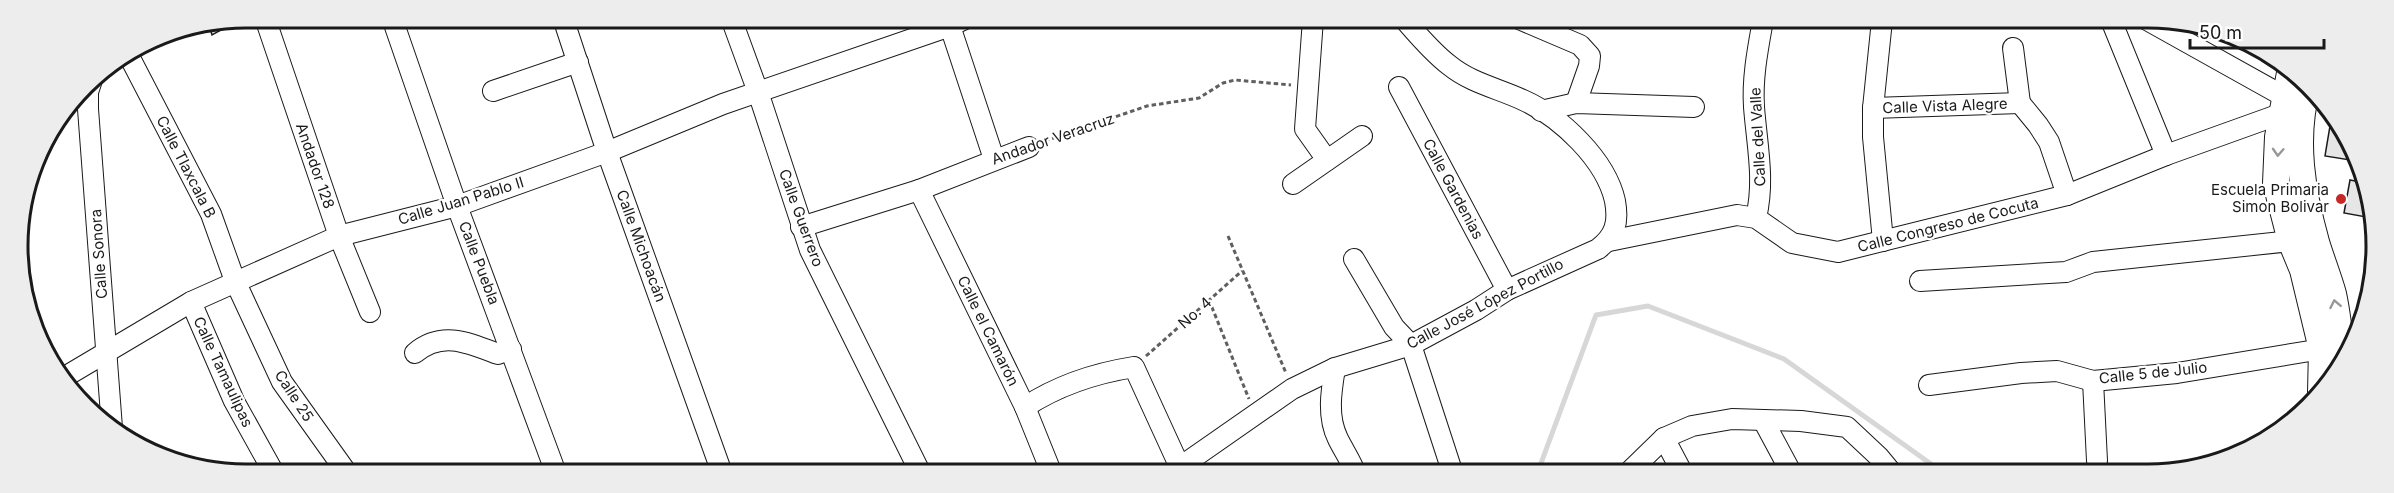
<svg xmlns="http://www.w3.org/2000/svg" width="2394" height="493" viewBox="0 0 2394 493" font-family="Inter,sans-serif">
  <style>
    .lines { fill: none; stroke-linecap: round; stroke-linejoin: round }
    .stream { stroke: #d7d7d7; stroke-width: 5 }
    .building { fill: #e6e6e6; stroke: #1a1a1a; stroke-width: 1.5 }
    .minor-casing { stroke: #1a1a1a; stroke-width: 22 }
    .major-casing { stroke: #1a1a1a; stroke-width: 28 }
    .path { stroke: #5f5f5f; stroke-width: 3; stroke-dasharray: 4.5 3; stroke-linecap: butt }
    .minor { stroke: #fff; stroke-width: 20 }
    .major { stroke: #fff; stroke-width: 26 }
    .oneway { stroke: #989898 }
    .poi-dot { fill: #c62828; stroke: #fff; stroke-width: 2 }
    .labels { text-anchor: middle; stroke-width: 4.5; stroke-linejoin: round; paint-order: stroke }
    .street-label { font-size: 15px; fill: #1a1a1a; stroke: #fff }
    .poi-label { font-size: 15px; fill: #1a1a1a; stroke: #fff; text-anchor: end }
    .rim { fill: none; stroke: #1a1a1a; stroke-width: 3 }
  </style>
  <rect width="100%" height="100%" fill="#fff"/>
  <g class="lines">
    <path class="stream" d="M1537 474 1596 315 1648 306 1784 359 1945 474"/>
  </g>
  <g class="building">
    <path d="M239 20 212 35 209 25Z"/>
    <path d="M2332 114 2351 153 2350 160 2325 156Z"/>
    <path d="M2350 180 2366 183 2368 187 2369 201 2366 217 2344 213Z"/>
  </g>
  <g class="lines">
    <g class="minor-casing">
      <g id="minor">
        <path d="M265 18 339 236 370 312"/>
        <path d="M392 18 457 206 556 473"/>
        <path d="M563 18 607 152 722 473"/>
        <path d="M731 18 758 92 810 250 921 474"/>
        <path d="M1313 19 1305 129 1327 160"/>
        <path d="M1519 19 1580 45 1590 56 1589 66 1576 103"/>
        <path d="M1882 20 1873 108V137L1883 241"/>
        <path d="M2111 20 2166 155"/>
        <path d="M2147 20 2285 97"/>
        <path d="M950 26 994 159"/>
        <path d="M2013 48 2020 103"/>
        <path d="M129 56 211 214 235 281 282 382 347 473"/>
        <path d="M92 80 88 92V109L112 428"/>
        <path d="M1399 87 1507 290"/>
        <path d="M493 91 578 62"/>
        <path d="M2020 103 2038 125 2049 142 2067 195"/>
        <path d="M1873 108 2020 103"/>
        <path d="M1541 111 1576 103 1694 107"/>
        <path d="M1293 184 1362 136"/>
        <path d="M919 190 1025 407 1052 474"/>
        <path d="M1756 218C1765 180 1757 146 1754 107 1752 78 1758 48 1763 20"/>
        <path d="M801 227 919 190 1029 147"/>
        <path d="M1609 241 1737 215 1756 218 1792 243 1838 252 2067 195 2166 155 2283 113"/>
        <path d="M1354 259 1394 327 1411 345 1453 474"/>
        <path d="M1920 281 2066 272 2093 262 2291 241"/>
        <path d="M191 302 234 401 274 473"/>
        <path d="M415 353C442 330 469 343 498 354L511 349"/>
        <path d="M1335 368C1331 392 1327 417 1338 439 1344 451 1351 461 1356 474"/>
        <path d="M63 378 191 302 339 236 457 206 607 152 723 104 950 26 965 19"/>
        <path d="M2093 381 2097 461"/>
        <path d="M1929 385 2021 373 2057 371 2093 381 2177 373 2322 349 2340 343 2358 330"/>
        <path d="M1025 407C1057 386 1096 373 1134 367L1183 474"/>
        <path d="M1763 420 1792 474"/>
        <path d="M1664 438 1683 474"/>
        <path d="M1170 474 1292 389 1335 368 1411 345 1476 310 1507 290 1598 249C1615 236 1619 223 1615 201 1606 160 1561 117 1523 100 1497 88 1471 83 1449 65 1432 52 1418 35 1404 19"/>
        <path d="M1627 474 1664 438 1692 426 1732 419 1801 421 1847 427 1879 457 1893 474"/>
      </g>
    </g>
    <g class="major-casing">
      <g id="major">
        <path d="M2290 73 2278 137 2276 183 2291 241 2303 270 2322 349 2321 392"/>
        <path d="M2307 88C2293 139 2302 192 2316 242 2321 259 2328 276 2333 294 2338 317 2340 339 2342 362"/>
      </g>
    </g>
    <g class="path">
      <path d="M1045 141 1147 106 1199 98 1223 83 1235 80 1291 85"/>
      <path d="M1228 236 1286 373"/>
      <path d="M1209 300 1249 399"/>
      <path d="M1146 356 1242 271"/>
    </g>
    <use href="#minor" class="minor"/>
    <use href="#major" class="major"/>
  </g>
  <defs><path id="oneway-chevron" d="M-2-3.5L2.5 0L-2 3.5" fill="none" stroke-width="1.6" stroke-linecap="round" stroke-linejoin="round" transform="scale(1.5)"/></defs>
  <g class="oneway">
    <use href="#oneway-chevron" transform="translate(2278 152) rotate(93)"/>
    <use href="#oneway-chevron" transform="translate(2335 304) rotate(-101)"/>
  </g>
  <circle class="poi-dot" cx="2341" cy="199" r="6"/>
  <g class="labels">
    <g class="street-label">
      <text transform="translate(1945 106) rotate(-2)" y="5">Calle Vista Alegre</text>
      <text transform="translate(1758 137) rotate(-93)" y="5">Calle del Valle</text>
      <text transform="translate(1053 139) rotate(-19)" y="5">Andador Veracruz</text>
      <text transform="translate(315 166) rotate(71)" y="5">Andador 128</text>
      <text transform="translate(186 167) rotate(63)" y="5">Calle Tlaxcala B</text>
      <text transform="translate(1453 189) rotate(62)" y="5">Calle Gardenias</text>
      <text transform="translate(461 201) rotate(-17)" y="5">Calle Juan Pablo II</text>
      <text transform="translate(801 218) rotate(70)" y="5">Calle Guerrero</text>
      <text transform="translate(1948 225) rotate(-14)" y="5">Calle Congreso de Cocuta</text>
      <text transform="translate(641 246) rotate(70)" y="5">Calle Michoacán</text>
      <text transform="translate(99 254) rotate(-94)" y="5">Calle Sonora</text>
      <text transform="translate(479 263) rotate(69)" y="5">Calle Puebla</text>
      <text transform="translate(1485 304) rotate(-28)" y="5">Calle José López Portillo</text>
      <text transform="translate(1195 313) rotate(-42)" y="5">No. 4</text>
      <text transform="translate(988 331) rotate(64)" y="5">Calle el Camarón</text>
      <text transform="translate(223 372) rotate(65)" y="5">Calle Tamaulipas</text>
      <text transform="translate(2153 373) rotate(-6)" y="5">Calle 5 de Julio</text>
      <text transform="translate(294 396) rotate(57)" y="5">Calle 25</text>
    </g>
    <g class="poi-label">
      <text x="2329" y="195">Escuela Primaria<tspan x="2329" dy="17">Simon Bolivar</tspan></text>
    </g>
  </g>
  <path d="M0 0H2394V493H0ZM246 28H2148A218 218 0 0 1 2366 246V246A218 218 0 0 1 2148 464H246A218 218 0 0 1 28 246V246A218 218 0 0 1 246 28Z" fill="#ededed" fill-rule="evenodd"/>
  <path class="rim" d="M246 28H2148A218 218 0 0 1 2366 246V246A218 218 0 0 1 2148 464H246A218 218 0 0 1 28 246V246A218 218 0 0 1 246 28Z"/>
  <path d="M2190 39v9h134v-9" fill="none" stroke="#1a1a1a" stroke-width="3"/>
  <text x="2199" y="39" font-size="18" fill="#1a1a1a" stroke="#ffffff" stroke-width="4.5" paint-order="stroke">50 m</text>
</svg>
